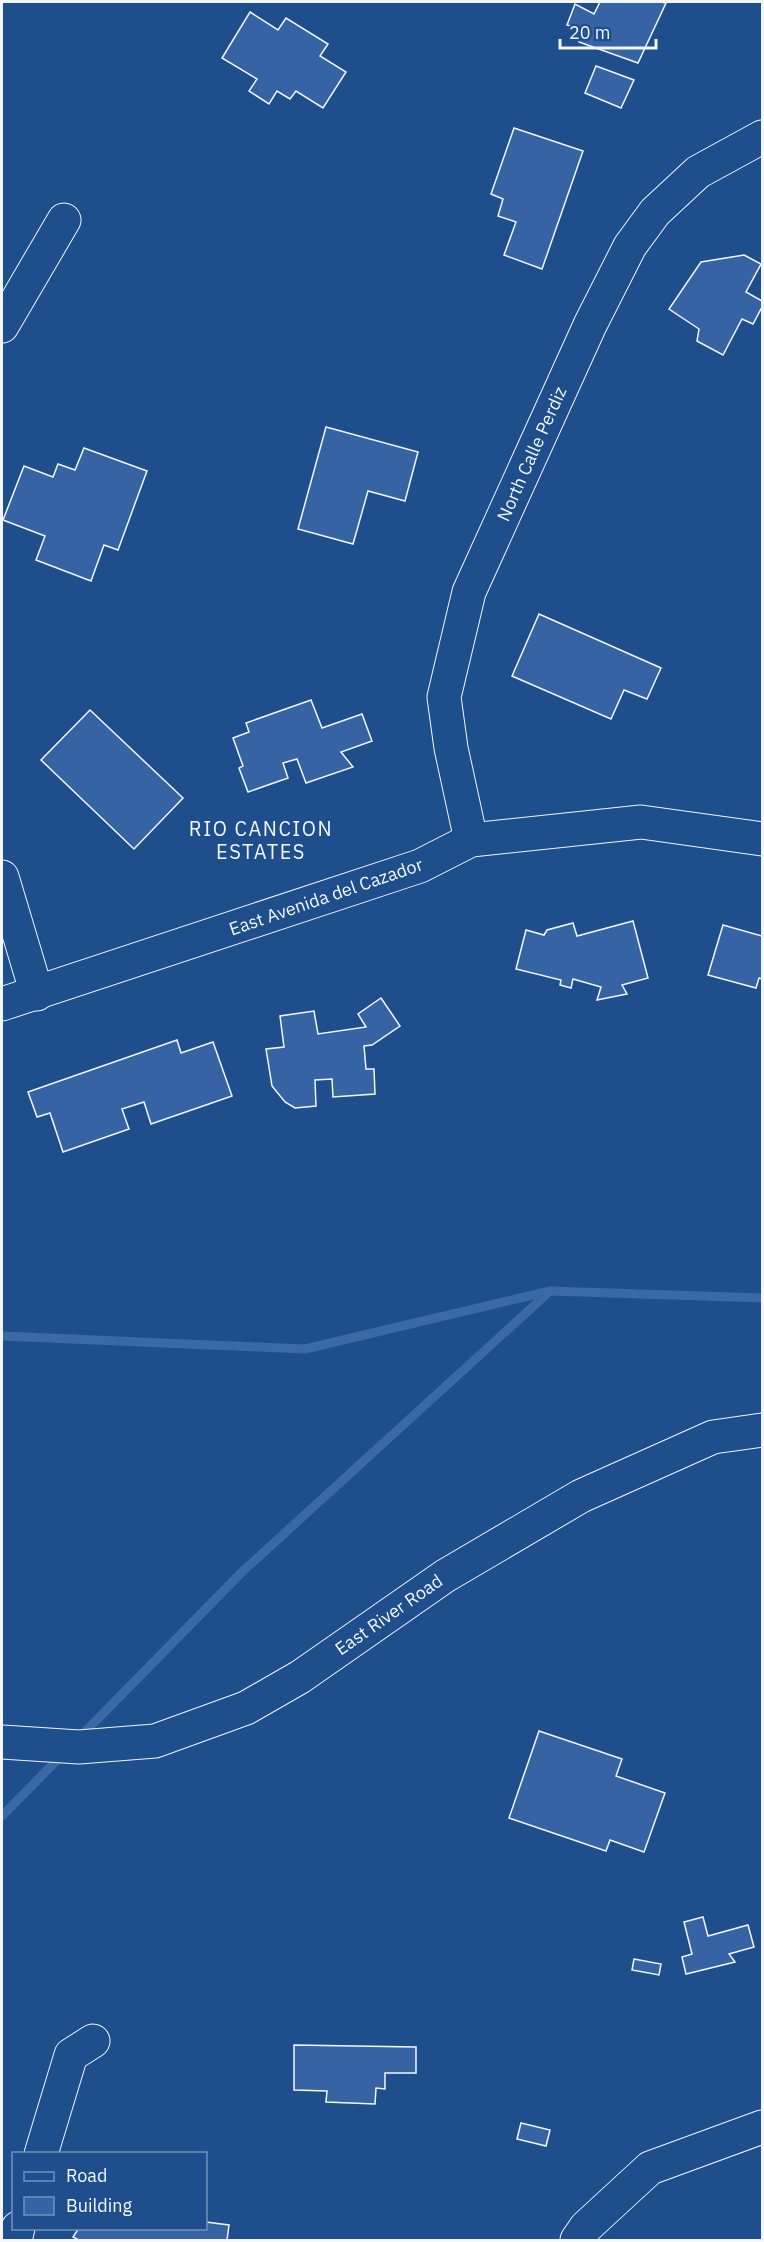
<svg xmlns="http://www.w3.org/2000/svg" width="764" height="2242" viewBox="0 0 764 2242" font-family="'IBM Plex Sans',sans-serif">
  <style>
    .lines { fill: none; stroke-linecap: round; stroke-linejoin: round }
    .stream { stroke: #3b69a3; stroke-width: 9 }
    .building { fill: #3563a3; stroke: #f2f6ff; stroke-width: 1.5 }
    .minor-casing { stroke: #f2f6ff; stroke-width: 35 }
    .minor { stroke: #1f4e8c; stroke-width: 33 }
    .labels { text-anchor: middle; stroke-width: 4.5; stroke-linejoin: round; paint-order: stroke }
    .street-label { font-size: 18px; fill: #f2f6ff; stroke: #1f4e8c }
    .neighbourhood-label { font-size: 20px; letter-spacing: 1.5px; fill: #f2f6ff; stroke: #1f4e8c }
  </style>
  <rect width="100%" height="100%" fill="#1f4e8c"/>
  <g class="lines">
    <g class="stream">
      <path d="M2 1336 305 1349 550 1291 762 1298"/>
      <path d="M79 1738 242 1572 550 1291"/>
      <path d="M2 1816 63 1754"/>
    </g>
  </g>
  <g class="building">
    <path d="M600 2H661L666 3 638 63 579 42 580 29 567 25 575 4 594 14Z"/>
    <path d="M250 12 278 30 286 18 328 44 320 56 346 72 323 108 296 91 290 99 277 91 269 104 249 91 257 79 222 58Z"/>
    <path d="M596 66 634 80 621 108 585 93Z"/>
    <path d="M514 128 583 151 542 269 504 255 516 222 498 216 503 199 491 194Z"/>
    <path d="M744 255 761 264 746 292 762 301V307L753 324 742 319 723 355 697 341 699 329 669 309 701 262Z"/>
    <path d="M326 427 418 452 405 501 368 491 353 544 298 529Z"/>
    <path d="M84 448 147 471 118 550 104 545 91 581 36 560 45 536 3 520 24 466 53 477 58 464 75 470Z"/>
    <path d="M539 614 661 668 647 699 624 690 611 719 512 676Z"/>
    <path d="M311 700 322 728 362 714 372 741 341 752 353 767 306 783 297 759 283 763 288 778 248 792 239 768 243 766 233 738 249 732 246 723Z"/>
    <path d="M90 710 183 798 134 849 41 760Z"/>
    <path d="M633 921 648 978 622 985 627 994 597 1000 601 987 573 979 571 988 560 985 561 980 516 969 526 930 544 935 547 930 573 923 577 936Z"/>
    <path d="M723 925 762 936V979L759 978 756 988 708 975Z"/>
    <path d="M381 998 400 1026 372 1045 364 1046 366 1069H374L375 1094 333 1097 332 1079 315 1080 316 1106 295 1108 285 1102 272 1086 266 1049 284 1047 280 1016 314 1011 318 1034 366 1027 358 1014Z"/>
    <path d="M177 1040 181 1053 213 1042 232 1096 151 1124 144 1102 122 1109 129 1129 63 1152 50 1113 37 1117 28 1092Z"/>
    <path d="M539 1731 622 1759 616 1776 665 1793 644 1852 610 1840 606 1851 509 1818Z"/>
    <path d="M703 1917 708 1936 748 1925 754 1947 729 1954 735 1962 686 1974 682 1957 692 1954 684 1922Z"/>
    <path d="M634 1959 661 1964 659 1975 632 1970Z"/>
    <path d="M294 2045 416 2047V2073H385V2089L376 2088 375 2104 326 2102 327 2091 294 2090Z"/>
    <path d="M521 2123 550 2130 546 2146 517 2139Z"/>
    <path d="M206 2222 229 2225 227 2240H79L73 2237 79 2228H206Z"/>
  </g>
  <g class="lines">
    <g class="minor-casing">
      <g id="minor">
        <path d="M2 326 64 220"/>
        <path d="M471 840 451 748 444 697 469 592 590 325 630 246 655 212 698 172 762 137"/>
        <path d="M2 877 37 994"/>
        <path d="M2 1004 420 866 471 840 641 822 762 839"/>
        <path d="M2 1742 79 1747 155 1741 246 1708 300 1677 445 1576 581 1496 713 1437 762 1430"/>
        <path d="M41 2154 71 2055 93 2041"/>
        <path d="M15 2240 18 2228"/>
        <path d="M577 2240 586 2227 650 2168 762 2127"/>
      </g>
    </g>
    <use href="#minor" class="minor"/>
  </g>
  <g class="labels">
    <g class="street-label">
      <text transform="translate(532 454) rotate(-66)" y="6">North Calle Perdiz</text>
      <text transform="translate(326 897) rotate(-19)" y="6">East Avenida del Cazador</text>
      <text transform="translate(389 1615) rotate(-35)" y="6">East River Road</text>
    </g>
    <g class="neighbourhood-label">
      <text x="261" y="836">RIO CANCION<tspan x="261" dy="23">ESTATES</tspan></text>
    </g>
  </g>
  <rect width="764" height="2242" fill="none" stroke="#f2f6ff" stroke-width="6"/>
  <rect x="12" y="2152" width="195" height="78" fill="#1f4e8c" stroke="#7391ba" stroke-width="1.5"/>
  <rect x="24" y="2172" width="30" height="9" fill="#1f4e8c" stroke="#7391ba" stroke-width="1.5"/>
  <text x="66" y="2182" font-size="18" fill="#f2f6ff">Road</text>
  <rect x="24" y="2197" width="30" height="18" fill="#3563a3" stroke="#7391ba" stroke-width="1.5"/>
  <text x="66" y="2212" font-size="18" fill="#f2f6ff">Building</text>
  <path d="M560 39v9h96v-9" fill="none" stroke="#f2f6ff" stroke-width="3"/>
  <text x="569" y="39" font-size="18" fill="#f2f6ff" stroke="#1f4e8c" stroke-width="4.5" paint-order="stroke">20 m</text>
</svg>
